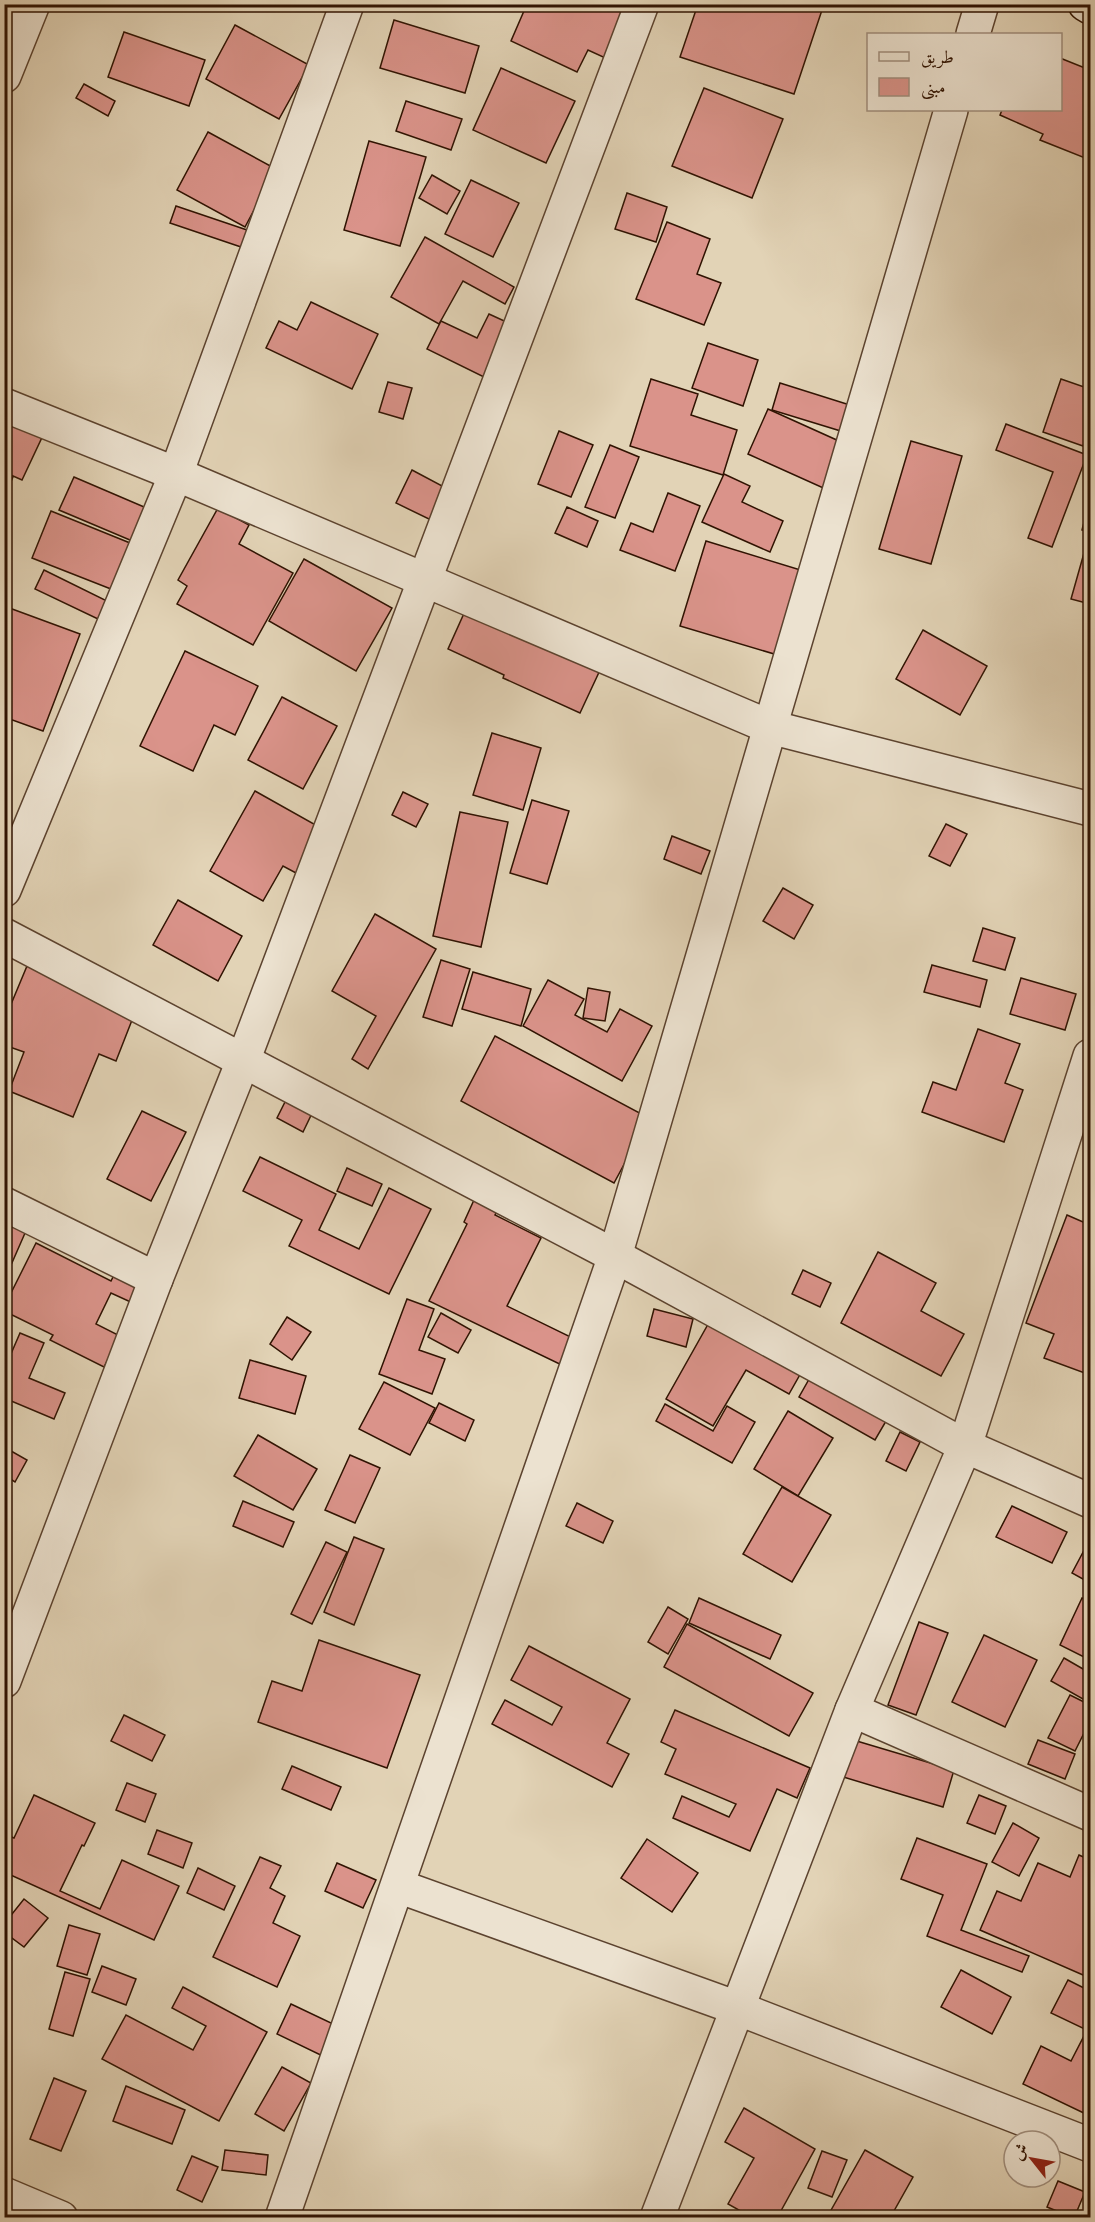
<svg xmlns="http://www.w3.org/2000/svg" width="1095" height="2222" viewBox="0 0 1095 2222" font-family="'IM FELL Great Primer',Amiri,serif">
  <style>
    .building { fill: #da938a; stroke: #301302; stroke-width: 1.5 }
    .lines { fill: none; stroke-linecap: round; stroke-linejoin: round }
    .street-casing { stroke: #5c432f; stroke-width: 36 }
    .secondary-casing { stroke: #301302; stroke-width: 36 }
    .street { stroke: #ece2d0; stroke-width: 33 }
    .secondary { stroke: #ece2d0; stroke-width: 33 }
  </style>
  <rect width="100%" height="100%" fill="#e2d3b6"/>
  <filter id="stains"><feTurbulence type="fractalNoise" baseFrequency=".00333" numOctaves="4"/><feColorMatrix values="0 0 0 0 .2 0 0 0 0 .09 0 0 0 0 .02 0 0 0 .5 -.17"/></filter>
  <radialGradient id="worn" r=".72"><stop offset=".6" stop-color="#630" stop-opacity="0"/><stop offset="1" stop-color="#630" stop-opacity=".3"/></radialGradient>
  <g class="building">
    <path d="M527 4H626L614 62 588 50 577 72 511 41Z"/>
    <path d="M698 4H824L794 94 680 57Z"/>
    <path d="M394 20 479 46 465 93 380 68Z"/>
    <path d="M235 25 309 65 279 119 206 79Z"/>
    <path d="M124 32 205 60 189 106 108 77Z"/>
    <path d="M1060 58 1090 70V160L1040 140 1043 134 1000 115 1002 110H1060Z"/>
    <path d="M501 68 575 101 546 163 473 130Z"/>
    <path d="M84 84 115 101 108 116 76 98Z"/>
    <path d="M704 88 783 119 752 198 672 166Z"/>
    <path d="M406 101 462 119 451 150 396 131Z"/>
    <path d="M208 132 276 169 245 227 177 190Z"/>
    <path d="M369 141 426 157 400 246 344 230Z"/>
    <path d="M432 175 460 191 447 214 419 198Z"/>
    <path d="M471 180 519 203 493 257 445 234Z"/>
    <path d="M627 193 667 207 656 242 615 229Z"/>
    <path d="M176 206 250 231 244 248 170 223Z"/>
    <path d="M667 222 710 239 697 274 721 283 704 325 636 299Z"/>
    <path d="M425 237 514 287 505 304 463 281 439 324 391 297Z"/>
    <path d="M311 302 378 334 352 389 266 348 279 321 297 330Z"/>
    <path d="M489 314 515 326 488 379 427 349 441 321 477 338Z"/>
    <path d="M708 343 758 360 743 406 692 388Z"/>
    <path d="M651 379 698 394 691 415 737 430 723 475 630 446Z"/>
    <path d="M1061 379 1090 389V425L1083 446 1043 432Z"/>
    <path d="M388 382 412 388 403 419 379 412Z"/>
    <path d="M780 383 853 406 844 432 772 410Z"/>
    <path d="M768 409 850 446 830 491 748 454Z"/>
    <path d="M4 412 45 431 22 480 4 472Z"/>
    <path d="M1006 424 1087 455 1052 547 1028 538 1053 472 996 450Z"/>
    <path d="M559 431 593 445 571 497 538 484Z"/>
    <path d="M911 441 962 456 931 564 879 549Z"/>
    <path d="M610 445 639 457 615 518 585 507Z"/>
    <path d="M412 470 446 488 431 520 396 503Z"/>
    <path d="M4 473 13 477 4 498Z"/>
    <path d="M724 474 750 486 742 502 783 521 770 552 702 522Z"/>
    <path d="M74 477 151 510 137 543 59 510Z"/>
    <path d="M668 493 700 506 675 571 620 550 631 523 653 532Z"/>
    <path d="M1090 499V532L1082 530Z"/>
    <path d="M567 507 598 521 587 547 555 533Z"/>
    <path d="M218 508 249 525 239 544 293 573 253 645 177 604 187 586 178 580Z"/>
    <path d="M51 511 135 545 116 591 32 558Z"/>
    <path d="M706 541 807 572 781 656 680 626Z"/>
    <path d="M1086 546 1090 547V604L1071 599Z"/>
    <path d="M304 559 392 608 356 671 269 621Z"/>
    <path d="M44 570 107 601 98 619 35 589Z"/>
    <path d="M4 606 80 634 43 731 4 717Z"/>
    <path d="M466 609 608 653 580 713 503 678 504 675 448 649Z"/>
    <path d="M923 630 987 666 960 715 896 679Z"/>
    <path d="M185 651 258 686 235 735 214 725 193 771 140 746Z"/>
    <path d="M282 697 337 726 303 789 248 760Z"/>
    <path d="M492 733 541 748 523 810 473 795Z"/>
    <path d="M255 791 321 828 296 873 283 866 263 901 210 871Z"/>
    <path d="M403 792 428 804 416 827 392 815Z"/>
    <path d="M532 800 569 811 547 884 510 873Z"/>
    <path d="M460 812 508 822 481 947 433 936Z"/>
    <path d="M946 824 967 834 950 866 929 856Z"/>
    <path d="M672 836 710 851 701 874 664 859Z"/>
    <path d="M783 888 813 905 794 939 763 921Z"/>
    <path d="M178 900 242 936 218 981 153 945Z"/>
    <path d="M375 914 436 949 368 1069 352 1059 376 1016 332 991Z"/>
    <path d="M983 928 1015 938 1005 970 973 961Z"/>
    <path d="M441 960 470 969 452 1026 423 1017Z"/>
    <path d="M932 965 987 980 980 1007 924 992Z"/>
    <path d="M27 966 85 989 134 1015 116 1061 99 1054 73 1117 9 1091 24 1052 4 1045V1021Z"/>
    <path d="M473 972 531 989 521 1026 462 1009Z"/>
    <path d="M1021 978 1076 994 1065 1030 1010 1014Z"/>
    <path d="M548 980 584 999 575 1015 607 1032 620 1009 652 1026 622 1081 523 1026Z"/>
    <path d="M588 988 610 992 605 1021 583 1018Z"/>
    <path d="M978 1029 1020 1044 1005 1083 1023 1090 1004 1142 922 1112 933 1082 956 1090Z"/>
    <path d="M495 1036 649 1118 614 1183 461 1101Z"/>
    <path d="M289 1094 315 1107 303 1132 277 1118Z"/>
    <path d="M142 1111 186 1132 151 1201 107 1179Z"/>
    <path d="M260 1157 336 1194 319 1230 359 1249 389 1188 431 1209 389 1294 289 1246 302 1220 243 1191Z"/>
    <path d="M347 1168 382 1184 372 1206 337 1191Z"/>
    <path d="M479 1189 503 1201 495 1215 541 1238 507 1306 583 1343 570 1369 429 1301 467 1224 464 1222Z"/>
    <path d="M4 1213 29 1224 4 1281Z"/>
    <path d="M1067 1215 1090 1225V1375L1044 1358 1054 1334 1026 1323Z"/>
    <path d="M36 1243 111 1281 120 1263 149 1278 135 1304 111 1293 96 1324 120 1336 104 1367 50 1340 53 1335 4 1311V1307Z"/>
    <path d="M878 1252 936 1283 921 1311 964 1334 941 1376 841 1323Z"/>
    <path d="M803 1270 831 1283 820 1307 792 1294Z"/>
    <path d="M407 1299 434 1309 419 1350 445 1359 432 1394 379 1374Z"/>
    <path d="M654 1309 693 1319 686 1347 647 1336Z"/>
    <path d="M441 1313 471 1330 458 1353 428 1337Z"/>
    <path d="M287 1317 311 1332 292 1360 270 1344Z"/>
    <path d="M711 1319 802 1371 789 1394 746 1370 713 1426 666 1399Z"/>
    <path d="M20 1333 44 1343 29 1378 65 1393 54 1419 4 1398V1370Z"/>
    <path d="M250 1360 306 1376 295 1414 239 1398Z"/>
    <path d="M812 1374 889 1416 875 1440 799 1397Z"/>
    <path d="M384 1382 435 1408 410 1455 359 1429Z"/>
    <path d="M439 1403 474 1420 465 1441 429 1423Z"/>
    <path d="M665 1404 713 1431 727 1406 755 1422 732 1463 656 1421Z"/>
    <path d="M788 1411 833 1438 798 1496 754 1469Z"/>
    <path d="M900 1432 920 1442 906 1471 886 1461Z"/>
    <path d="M258 1435 317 1469 293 1510 234 1476Z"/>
    <path d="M4 1447 27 1460 15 1482 4 1475Z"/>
    <path d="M350 1455 380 1468 355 1523 325 1510Z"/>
    <path d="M782 1487 831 1515 792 1582 743 1554Z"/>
    <path d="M243 1501 294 1522 283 1547 233 1526Z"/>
    <path d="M577 1503 613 1521 603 1543 566 1526Z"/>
    <path d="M1012 1506 1067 1532 1052 1563 996 1537Z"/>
    <path d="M354 1537 384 1549 354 1625 324 1612Z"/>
    <path d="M1090 1539V1583L1072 1573Z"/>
    <path d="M326 1542 347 1552 312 1624 291 1614Z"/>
    <path d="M699 1598 781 1635 770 1659 689 1623Z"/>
    <path d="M1082 1598 1090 1602V1660L1060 1645Z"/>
    <path d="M668 1607 688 1619 668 1654 648 1642Z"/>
    <path d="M919 1622 948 1633 916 1715 888 1705Z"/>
    <path d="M687 1624 813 1693 789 1736 664 1667Z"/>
    <path d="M984 1635 1037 1660 1005 1727 952 1702Z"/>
    <path d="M319 1640 420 1675 387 1768 258 1722 272 1681 302 1691Z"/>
    <path d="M529 1646 630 1699 607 1743 629 1754 612 1787 492 1724 505 1700 552 1725 562 1707 511 1680Z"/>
    <path d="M1064 1658 1090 1673V1703L1051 1681Z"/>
    <path d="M1070 1695 1090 1705V1721L1075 1751 1048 1738Z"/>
    <path d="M675 1710 810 1768 797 1798 777 1789 750 1851 673 1818 682 1796 729 1817 736 1804 665 1774 676 1749 661 1742Z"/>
    <path d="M124 1715 165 1735 152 1761 111 1741Z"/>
    <path d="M850 1739 954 1770 943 1807 840 1776Z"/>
    <path d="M1038 1740 1075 1754 1065 1779 1028 1764Z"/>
    <path d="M292 1766 341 1787 331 1810 282 1789Z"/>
    <path d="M127 1783 156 1794 145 1822 116 1810Z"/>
    <path d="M34 1795 95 1823 84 1846 82 1845 60 1891 100 1909 122 1860 179 1886 154 1940 4 1872V1845L9 1836 14 1838Z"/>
    <path d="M979 1795 1006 1806 995 1834 967 1823Z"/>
    <path d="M1013 1823 1039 1838 1019 1876 992 1862Z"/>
    <path d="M157 1830 192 1843 183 1868 148 1854Z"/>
    <path d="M917 1838 987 1864 961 1930 1029 1956 1022 1972 927 1936 943 1895 901 1879Z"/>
    <path d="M647 1839 698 1873 672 1912 621 1878Z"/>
    <path d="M1079 1855 1090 1860V1978L980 1930 997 1891 1021 1901 1038 1863 1070 1877Z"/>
    <path d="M260 1857 281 1866 270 1888 285 1896 273 1923 300 1936 277 1987 213 1957Z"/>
    <path d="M337 1863 376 1880 363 1908 325 1891Z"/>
    <path d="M198 1868 235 1886 224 1910 187 1893Z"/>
    <path d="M24 1899 48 1918 24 1947 4 1932V1924Z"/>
    <path d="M69 1925 100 1934 87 1975 57 1966Z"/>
    <path d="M102 1966 136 1979 126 2005 92 1992Z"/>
    <path d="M961 1970 1011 1997 992 2034 941 2007Z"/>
    <path d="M65 1972 90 1979 73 2036 49 2029Z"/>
    <path d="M1068 1980 1090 1991V2116L1023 2084 1041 2046 1071 2061 1087 2030 1051 2013Z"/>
    <path d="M183 1987 267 2032 219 2121 102 2059 126 2015 193 2050 206 2026 172 2008Z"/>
    <path d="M291 2004 348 2031 333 2061 277 2034Z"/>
    <path d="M282 2067 311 2083 284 2131 255 2114Z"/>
    <path d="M54 2078 86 2091 61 2151 30 2139Z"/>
    <path d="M126 2086 185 2110 172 2144 113 2121Z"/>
    <path d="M744 2108 815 2149 777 2218H753L728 2204 754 2158 725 2142Z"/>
    <path d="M225 2150 268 2155 266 2175 222 2170Z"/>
    <path d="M865 2150 913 2177 890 2218H839L830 2212Z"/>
    <path d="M822 2151 847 2160 832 2197 808 2188Z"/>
    <path d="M192 2156 218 2167 202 2202 177 2190Z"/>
    <path d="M1058 2181 1085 2192 1074 2218 1047 2207Z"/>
  </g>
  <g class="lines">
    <g class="street-casing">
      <g id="street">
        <path d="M973 34 982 4"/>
        <path d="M4 76 33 4"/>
        <path d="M4 405 176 474 770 727 1090 809"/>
        <path d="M4 890 176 474 347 4"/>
        <path d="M4 935 615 1256 965 1446 1090 1501"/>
        <path d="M4 1204 156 1279"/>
        <path d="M4 1681 156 1279 243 1061 642 4"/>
        <path d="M852 1710 1090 1814"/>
        <path d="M398 1886 737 2008 1090 2145"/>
        <path d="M4 2194 61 2218"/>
        <path d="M282 2218 615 1256 951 110"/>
        <path d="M657 2218 852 1710 965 1446 1090 1056"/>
      </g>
    </g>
    <g class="secondary-casing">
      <path id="secondary" d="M1085 4 1090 7"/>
    </g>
    <use href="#street" class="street"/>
    <use href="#secondary" class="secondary"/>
  </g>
  <rect width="1095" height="2222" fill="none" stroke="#e2d3b6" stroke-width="24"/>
  <rect x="6" y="6" width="1083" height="2210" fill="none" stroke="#301302" stroke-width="3"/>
  <rect x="12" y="12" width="1071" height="2198" fill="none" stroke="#301302" stroke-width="1.5"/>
  <rect x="867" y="33" width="195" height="78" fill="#ece2d0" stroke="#a18f7e" stroke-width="1.5"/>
  <rect x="879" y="52" width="30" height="9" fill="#ece2d0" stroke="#a18f7e" stroke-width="1.5"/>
  <text x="921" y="63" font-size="18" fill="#301302">طريق</text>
  <rect x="879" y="78" width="30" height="18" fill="#da938a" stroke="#a18f7e" stroke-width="1.5"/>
  <text x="921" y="93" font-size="18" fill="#301302">مبنى</text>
  <g transform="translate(1032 2159) rotate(301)"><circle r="28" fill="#ece2d0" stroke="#a18f7e" stroke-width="1.5"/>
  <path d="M0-4.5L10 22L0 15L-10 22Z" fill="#8f2418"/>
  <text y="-9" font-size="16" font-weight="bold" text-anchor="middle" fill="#301302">ش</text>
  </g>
  <rect width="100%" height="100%" filter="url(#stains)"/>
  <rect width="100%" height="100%" fill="url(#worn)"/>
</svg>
